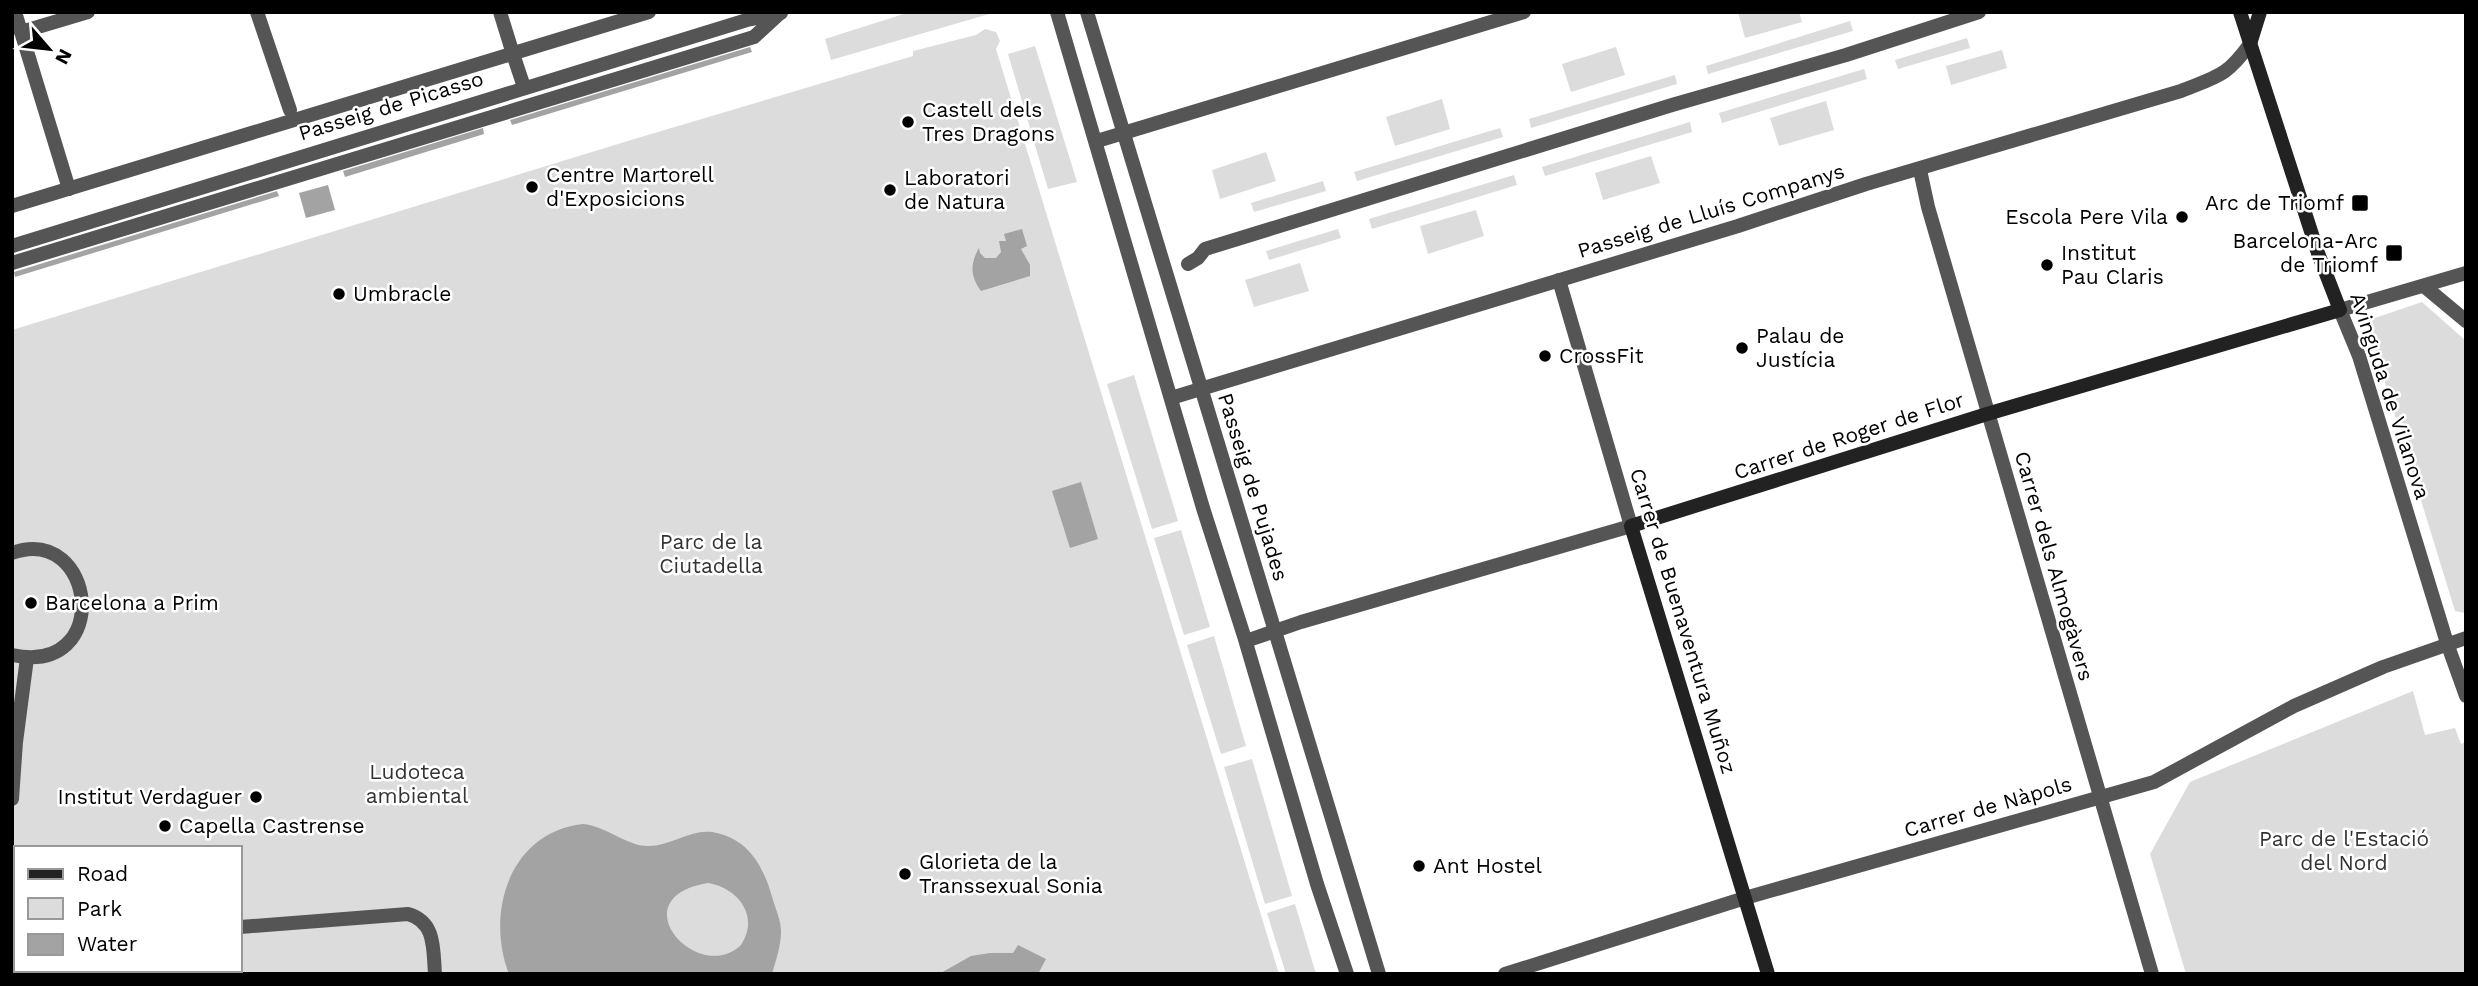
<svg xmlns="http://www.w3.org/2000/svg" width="2478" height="986" viewBox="0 0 2478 986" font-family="'Work Sans',sans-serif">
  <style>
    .green { fill: #dcdcdc; fill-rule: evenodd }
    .water { fill: #a3a3a3; fill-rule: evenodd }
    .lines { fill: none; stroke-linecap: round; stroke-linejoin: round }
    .pedestrian { stroke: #555; stroke-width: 14 }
    .minor { stroke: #555; stroke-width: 14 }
    .tertiary { stroke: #555; stroke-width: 14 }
    .secondary { stroke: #222; stroke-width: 14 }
    .poi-dot { fill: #000; stroke: #fff; stroke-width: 2.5 }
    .labels { text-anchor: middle; stroke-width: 5; stroke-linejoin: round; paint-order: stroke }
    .street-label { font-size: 21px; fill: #000; stroke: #fff }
    .poi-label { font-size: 21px; fill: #000; stroke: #fff; text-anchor: start }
    .park-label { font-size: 21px; fill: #333; stroke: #fff }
  </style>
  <rect width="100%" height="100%" fill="#fff"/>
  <g class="green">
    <path d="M910 12H996L831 60 825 39Z"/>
    <path d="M1738 12H1799L1802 22 1745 38Z"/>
    <path d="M1850 21 1853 31 1708 74 1706 66Z"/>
    <path d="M985 29 996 32 1000 41 996 49 1279 974H12V330L631 140 913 56V51L976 35ZM16 848H240V970H16Z"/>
    <path d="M1967 38 1970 48 1898 69 1895 60Z"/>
    <path d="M1035 46 1077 182 1048 189 1008 54Z"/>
    <path d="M1616 47 1625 75 1571 92 1562 64Z"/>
    <path d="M2002 50 2007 68 1951 85 1946 66Z"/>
    <path d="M1864 69 1867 79 1722 123 1719 113Z"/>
    <path d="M1675 75 1677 84 1531 128 1529 119Z"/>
    <path d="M1442 99 1450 129 1395 146 1386 117Z"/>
    <path d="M1826 101 1834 130 1779 146 1770 118Z"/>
    <path d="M1690 122 1692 132 1545 176 1542 167Z"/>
    <path d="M1500 128 1503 137 1357 181 1354 172Z"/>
    <path d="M1266 152 1276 181 1220 199 1212 170Z"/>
    <path d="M1651 156 1660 183 1603 200 1595 173Z"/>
    <path d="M1514 175 1517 185 1372 229 1369 219Z"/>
    <path d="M1323 181 1326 191 1254 212 1251 203Z"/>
    <path d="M1476 210 1484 236 1428 254 1420 226Z"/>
    <path d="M1338 229 1341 238 1269 260 1266 251Z"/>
    <path d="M1300 263 1309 291 1254 307 1245 280Z"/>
    <path d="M2422 302 2466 341 2465 613 2455 611 2366 321Z"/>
    <path d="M1134 375 1178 521 1152 529 1107 384Z"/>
    <path d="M1181 530 1210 627 1184 635 1154 538Z"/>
    <path d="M1214 636 1246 746 1221 754 1187 645Z"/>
    <path d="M2413 691 2425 735 2455 728 2461 744 2466 742V974H2186L2150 854 2190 782Z"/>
    <path d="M1252 759 1292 896 1265 904 1224 767Z"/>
    <path d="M1295 904 1316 974H1286L1267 913Z"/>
  </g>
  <g class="water">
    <path d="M750 47 752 52 512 125 510 120Z"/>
    <path d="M483 128 484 134 345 177 343 171Z"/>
    <path d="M328 185 335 210 306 218 299 193Z"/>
    <path d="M277 191 279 196 15 277 14 272Z"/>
    <path d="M1022 229 1027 246 1021 249 1030 265V276L981 291C970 276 970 264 979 248L980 253 985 258H996L1001 252 999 241H1006L1004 234Z"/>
    <path d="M1081 482 1098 539 1070 548 1052 491Z"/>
    <path d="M583 824C606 826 628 847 649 846 670 846 691 829 712 832 749 838 764 867 773 900 776 910 781 921 781 931 781 946 776 960 772 974H509C485 912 510 832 583 824ZM708 883C738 888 760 916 741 945 698 986 618 898 708 883Z"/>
    <path d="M1018 945 1046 959 1038 974H939L971 956 990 953H1013Z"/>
  </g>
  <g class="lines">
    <g class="pedestrian">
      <path d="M15 12 69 189"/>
      <path d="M257 12 290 110"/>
      <path d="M500 12 513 54"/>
      <path d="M21 32 88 12"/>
      <path d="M1188 264 1198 258 1205 249 1672 105 1846 55 1979 12"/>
      <path d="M2447 643 2466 696"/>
    </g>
    <g class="minor">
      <path d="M1920 170 1928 207 2152 974"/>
      <path d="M2424 286 2466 321"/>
      <path d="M12 553C96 523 114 677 12 655"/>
      <path d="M1246 641 1301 622 1631 526 1559 280"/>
      <path d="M2447 643 2359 356 2340 310 2466 273"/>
      <path d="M12 799 16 742 27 658"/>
      <path d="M240 927 408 914C436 922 433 949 435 974"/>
      <path d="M12 948 16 946"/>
      <path d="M1505 974 1745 898 2154 782 2294 706 2383 667 2466 638"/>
    </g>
    <g class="tertiary">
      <path d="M1057 12 1203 508 1244 636 1317 884 1347 974"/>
      <path d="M1087 12 1379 974"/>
      <path d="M513 54 524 87"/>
      <path d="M1097 141 1524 12"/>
      <path d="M12 206 649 12"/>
      <path d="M12 246 747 20 781 13"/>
      <path d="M12 263 754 37 780 13"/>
      <path d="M1171 398 1738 226 1866 184 2181 91C2218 76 2226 77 2250 44"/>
    </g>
    <g class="secondary">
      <path d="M2250 44 2260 12"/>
      <path d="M1768 974 1631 526 1987 414 2340 310 2318 253 2240 12"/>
    </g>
  </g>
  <g class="poi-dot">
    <circle cx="908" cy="122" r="7"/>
    <circle cx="532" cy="187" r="7"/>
    <circle cx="890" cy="190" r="7"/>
    <rect x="2351" y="194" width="18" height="18" rx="3.5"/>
    <circle cx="2182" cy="217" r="7"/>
    <rect x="2385" y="244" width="18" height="18" rx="3.5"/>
    <circle cx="2047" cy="265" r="7"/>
    <circle cx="339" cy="294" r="7"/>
    <circle cx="1742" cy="348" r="7"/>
    <circle cx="1545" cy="356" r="7"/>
    <circle cx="31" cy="603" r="7"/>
    <circle cx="256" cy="797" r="7"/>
    <circle cx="165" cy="826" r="7"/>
    <circle cx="1419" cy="866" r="7"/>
    <circle cx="905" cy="874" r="7"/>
  </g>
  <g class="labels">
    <g class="street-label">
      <text transform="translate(391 106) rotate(-17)" y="7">Passeig de Picasso</text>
      <text transform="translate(1711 211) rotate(-17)" y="7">Passeig de Lluís Companys</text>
      <text transform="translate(2390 396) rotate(72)" y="7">Avinguda de Vilanova</text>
      <text transform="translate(1849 436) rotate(-18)" y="7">Carrer de Roger de Flor</text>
      <text transform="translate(1253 487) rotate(73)" y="7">Passeig de Pujades</text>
      <text transform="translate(2054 566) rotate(74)" y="7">Carrer dels Almogàvers</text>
      <text transform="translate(1683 621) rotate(73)" y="7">Carrer de Buenaventura Muñoz</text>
      <text transform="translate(1988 807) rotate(-16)" y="7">Carrer de Nàpols</text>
    </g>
    <g class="poi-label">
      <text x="922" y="117">Castell dels<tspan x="922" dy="24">Tres Dragons</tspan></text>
      <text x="546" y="182">Centre Martorell<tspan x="546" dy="24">d'Exposicions</tspan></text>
      <text x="904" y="185">Laboratori<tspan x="904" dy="24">de Natura</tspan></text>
      <text x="2344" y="210" text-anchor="end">Arc de Triomf</text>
      <text x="2168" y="224" text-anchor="end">Escola Pere Vila</text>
      <text x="2378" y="248" text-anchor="end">Barcelona-Arc<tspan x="2378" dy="24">de Triomf</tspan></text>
      <text x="2061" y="260">Institut<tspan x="2061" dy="24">Pau Claris</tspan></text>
      <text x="353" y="301">Umbracle</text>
      <text x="1756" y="343">Palau de<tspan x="1756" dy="24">Justícia</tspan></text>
      <text x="1559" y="363">CrossFit</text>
      <text x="45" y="610">Barcelona a Prim</text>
      <text x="242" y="804" text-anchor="end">Institut Verdaguer</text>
      <text x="179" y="833">Capella Castrense</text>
      <text x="919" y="869">Glorieta de la<tspan x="919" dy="24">Transsexual Sonia</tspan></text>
      <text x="1433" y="873">Ant Hostel</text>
    </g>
    <g class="park-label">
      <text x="711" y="549">Parc de la<tspan x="711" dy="24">Ciutadella</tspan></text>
      <text x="417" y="779">Ludoteca<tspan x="417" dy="24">ambiental</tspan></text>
      <text x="2344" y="846">Parc de l'Estació<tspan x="2344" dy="24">del Nord</tspan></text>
    </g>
  </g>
  <rect width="2478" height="986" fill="none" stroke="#000000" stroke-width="28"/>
  <rect x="14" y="846" width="228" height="126" fill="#ffffff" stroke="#999999" stroke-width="2"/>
  <rect x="28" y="869" width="35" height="10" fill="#222222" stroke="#999999" stroke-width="2"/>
  <text x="77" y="881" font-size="21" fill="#000000">Road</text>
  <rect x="28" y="898" width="35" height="21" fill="#dcdcdc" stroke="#999999" stroke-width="2"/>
  <text x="77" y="916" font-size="21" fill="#000000">Park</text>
  <rect x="28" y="934" width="35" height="21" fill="#a3a3a3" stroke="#999999" stroke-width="2"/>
  <text x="77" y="951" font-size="21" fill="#000000">Water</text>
  <g transform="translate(49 49) rotate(118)" stroke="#ffffff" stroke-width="5" paint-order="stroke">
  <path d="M0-5L12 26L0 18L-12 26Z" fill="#000000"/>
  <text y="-10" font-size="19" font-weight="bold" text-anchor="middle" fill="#000000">N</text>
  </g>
</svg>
